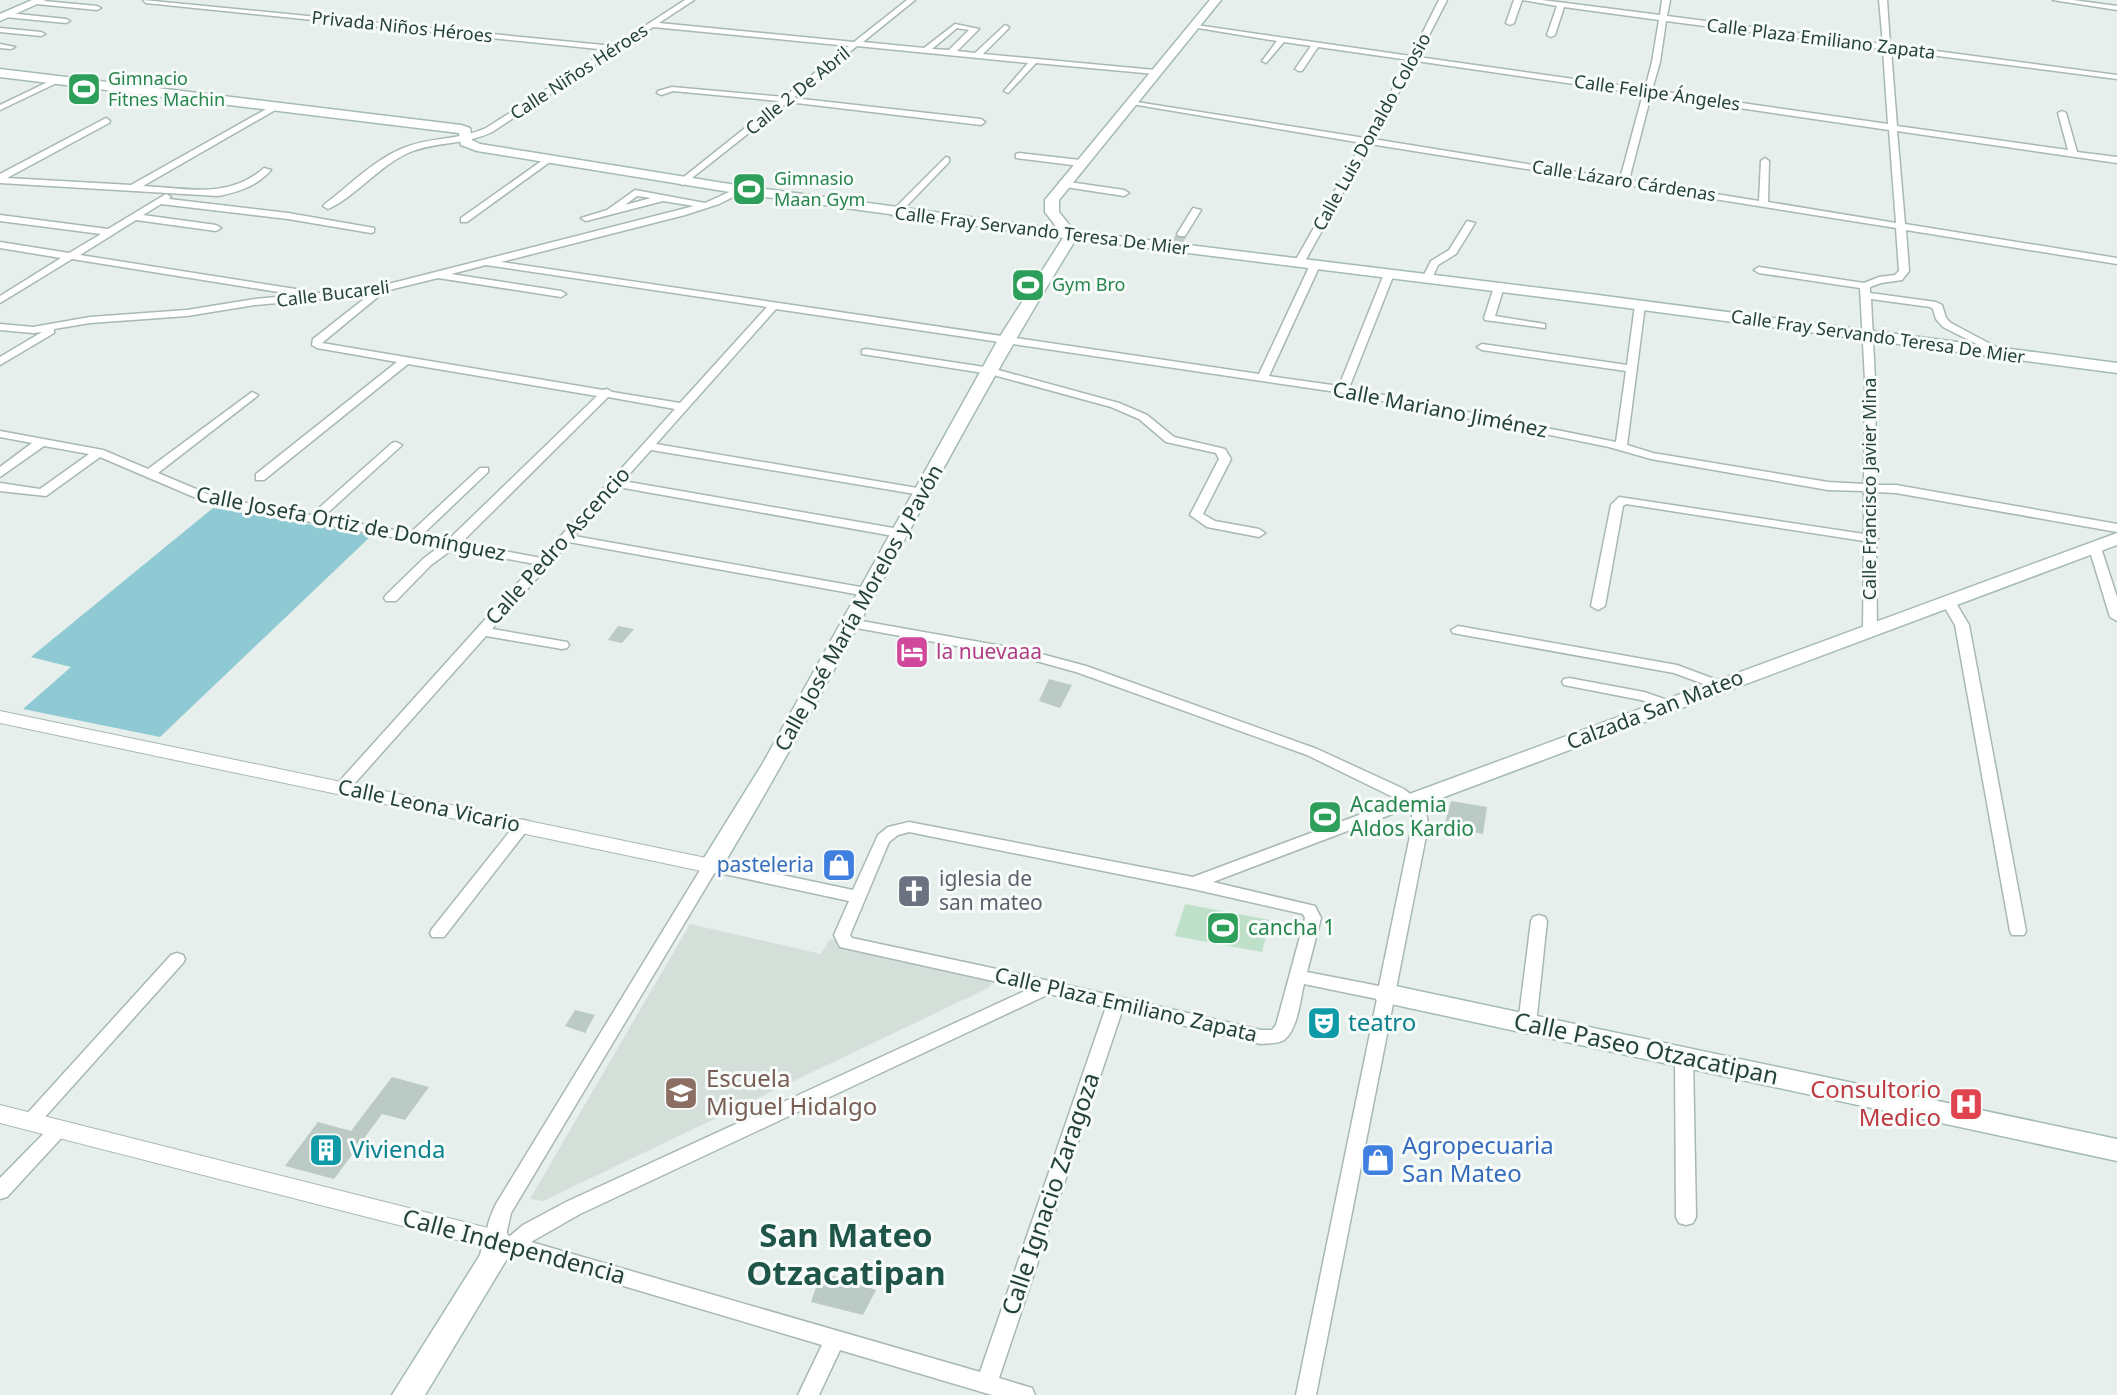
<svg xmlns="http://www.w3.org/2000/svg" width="2117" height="1395" viewBox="0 0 2117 1395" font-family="'Noto Sans',sans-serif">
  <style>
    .built { fill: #d4dfda }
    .green { fill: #bfe0c8 }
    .water { fill: #8ec9d4 }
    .building { fill: #bbcac4 }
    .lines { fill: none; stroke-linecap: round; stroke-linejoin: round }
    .minor-tunnel { stroke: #bfccc8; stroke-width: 10; stroke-dasharray: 10 5; stroke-linecap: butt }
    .minor-casing { stroke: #a8b8b2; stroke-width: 3 }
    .tertiary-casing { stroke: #a8b8b2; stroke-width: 2 }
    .secondary-casing { stroke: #a4bbb3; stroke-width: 3 }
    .minor { fill: #fff; fill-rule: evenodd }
    .tertiary { fill: #fff; fill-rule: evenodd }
    .secondary { fill: #fff; fill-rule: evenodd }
    .labels { text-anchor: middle; stroke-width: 6; stroke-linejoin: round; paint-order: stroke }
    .far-street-label { font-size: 18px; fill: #24423a; stroke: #f7fbf9 }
    .far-leisure-label { font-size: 18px; fill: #27864d; stroke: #f7fbf9; text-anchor: start }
    .street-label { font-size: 21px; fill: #24423a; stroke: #f7fbf9 }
    .hotel-label { font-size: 21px; fill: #b23c85; stroke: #f7fbf9; text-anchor: start }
    .leisure-label { font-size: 21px; fill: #27864d; stroke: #f7fbf9; text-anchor: start }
    .shop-label { font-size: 21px; fill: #366cbe; stroke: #f7fbf9; text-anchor: end }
    .worship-label { font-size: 21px; fill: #5b616d; stroke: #f7fbf9; text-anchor: start }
    .near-culture-label { font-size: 24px; fill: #0d838f; stroke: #f7fbf9; text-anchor: start }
    .near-street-label { font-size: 24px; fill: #24423a; stroke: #f7fbf9 }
    .near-education-label { font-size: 24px; fill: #785e54; stroke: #f7fbf9; text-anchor: start }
    .near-health-label { font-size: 24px; fill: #be3a42; stroke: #f7fbf9; text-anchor: end }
    .near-shop-label { font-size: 24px; fill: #366cbe; stroke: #f7fbf9; text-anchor: start }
    .near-district-label { font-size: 33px; font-weight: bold; fill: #1f5548; stroke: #f7fbf9 }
  </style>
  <rect width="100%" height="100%" fill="#e6efeb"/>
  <path class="built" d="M690 924 821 954 830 939 996 971 990 987 543 1201 530 1199Z"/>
  <path class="green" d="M1185 904 1270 920 1262 952 1175 936Z"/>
  <path class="water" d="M213 508 372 535 160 737 23 709 71 667 31 657Z"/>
  <g class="building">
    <path d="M618 626 634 629 622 643 608 640Z"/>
    <path d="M1049 679 1072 685 1060 708 1039 701Z"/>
    <path d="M1451 801 1487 807 1483 834 1444 827Z"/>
    <path d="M575 1010 595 1015 585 1033 565 1026Z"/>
    <path d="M392 1077 429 1087 405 1120 382 1114 334 1179 285 1166 318 1122 351 1131Z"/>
    <path d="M821 1272 876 1290 863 1315 811 1302Z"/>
  </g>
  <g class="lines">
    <path class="minor-tunnel" d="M1177 243 1182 234"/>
    <g class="minor-casing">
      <g id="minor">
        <path d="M33 0 97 6 101 8 97 10 36 4Z"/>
        <path d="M143 0 614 46 685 0H694L659 23 854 42 907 0H915L863 42 924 48 955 24 979 29 957 51 975 53 1005 25 1009 27 1008 29 983 54 1155 70 1159 72 1155 74 1036 63 1008 93 1004 91 1028 63 857 46 793 98 981 119 985 122 981 125 788 102 683 185 680 184V180L779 101 673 91 661 95 657 93 658 91 672 87 784 97 849 46 653 27 492 132C463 146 434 141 408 153 379 166 355 197 328 209L323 206 325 204C350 185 376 158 406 147 432 137 460 140 486 128L608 50 146 3ZM957 28 969 30 949 50 932 49Z"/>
        <path d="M1439 0H1447L1418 57 1645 89 1652 62 1659 20 1564 7 1555 35 1551 37 1547 35 1557 6 1522 0 1514 23 1510 25 1506 23 1514 0H1542L1660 15 1662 0H1670L1667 16 1883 44 1879 0H1887L1890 45 2117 75V79L1891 50 1897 126 2068 150 2058 113 2062 111 2066 113 2077 152 2117 157V163L1897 131 1905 224 2117 258V264L1906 230 1909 271 1902 280 1881 283 1870 287V293L1936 302 1942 305 1946 318 1951 323 2011 355 2010 357H2002L1943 327 1936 319 1933 309 1930 307 1871 299 1875 380 1876 485H1896L2117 524V532L1896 493 1876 492V536L1878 539 1876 542 1877 630 1870 634 1863 630 1864 541 1626 504 1623 506 1605 606 1598 610 1591 606 1611 505 1619 497 1864 534V491L1828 490 1651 459 1609 447 1343 393 776 309 656 444 923 489 927 490 929 493 927 496 651 450 623 481 899 529 903 530 905 533 903 536 899 537 618 487 574 536 866 588 872 592 871 595 866 596 569 542 492 629 567 642 569 645 567 648 562 649 486 636 347 792H337L335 788 337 784 535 564 453 549 431 565 396 601H386L384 598 386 595 423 559 440 546 208 503 100 457 46 496 0 491V483L40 489 89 454 44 446 0 477V467L32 443 0 437V431L103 450 148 469 252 392 258 395 256 397 158 473 215 497 311 515 392 443 396 442 402 445 400 447 323 517 410 533 480 468H488V472L422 535 448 540 597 396 408 364 264 480H256V474L397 362 317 348 312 345 313 339 369 295 255 305 187 316 90 323 54 329V333L0 365V357L42 332 33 333 0 330V324L33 327 90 317 187 310 255 299 297 295 72 259 0 303V296L61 258 0 248V242L69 253 101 234 0 221V215L108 229 166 194 171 197 169 199 288 213 374 228V232L371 233 288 219 161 204 143 215 216 225 221 228 216 231 136 220 80 255 302 290 306 291V294L369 289 694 206 663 201 586 221 581 218 607 210 635 190 705 203 738 188 743 191 741 193 719 204 685 215 501 262 1259 374 1310 265 1315 262 1320 265 1269 376 1339 386 1384 274 1389 271 1394 274 1349 388 1616 442 1626 371 1482 350 1477 347 1482 344 1627 365 1635 305 1640 302 1645 305 1627 445 1653 453 1828 482 1864 484 1865 380 1860 288 1759 273 1754 270 1759 267 1864 283 1879 277 1895 275 1899 271 1896 228 1370 144 1304 263 1299 266 1294 263 1362 143 1126 103 1130 101 1365 138 1409 60 1318 47 1302 71H1299L1295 69 1311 46 1284 42 1266 63 1262 61 1277 41 1192 27 1196 25 1411 56ZM1666 21 1883 49 1888 124 1652 90 1660 62ZM1416 61 1643 94 1620 179 1373 139ZM1651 95 1889 130 1896 223 1768 202 1769 161 1765 158 1761 161 1759 201 1629 180ZM637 196 651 198 625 205ZM486 265 767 307 680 403 612 392 607 389 603 390 322 343 385 291 438 278 561 297 566 294 561 291 451 274ZM608 397 675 409 541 558 461 543Z"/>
        <path d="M2053 0H2073L2117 6V10Z"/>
        <path d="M8 13 66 19 70 21 66 23 5 17 4 15Z"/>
        <path d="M0 28 41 32 45 34 41 36 0 32Z"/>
        <path d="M0 44 15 47 11 49 0 48Z"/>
        <path d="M56 78 63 80 0 110V105Z"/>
        <path d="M277 103 284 105 143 186C187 188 228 200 264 168L271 170C257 186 239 192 218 196L0 183V174L106 118 110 121 109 123 7 178 131 185Z"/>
        <path d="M1019 153 1080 160 1084 163 1080 166 1016 158V154Z"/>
        <path d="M547 157 554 159 467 222H461V218Z"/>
        <path d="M946 157 949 158V162L898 215H892V211Z"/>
        <path d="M1062 181 1124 190 1129 193 1124 196 1059 186V182Z"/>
        <path d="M1193 208 1201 210 1185 236H1179L1177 234Z"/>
        <path d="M1467 221 1475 223 1456 254 1438 265 1431 281H1423L1422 279 1431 261 1449 250Z"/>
        <path d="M1499 284 1504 287 1495 316 1545 324V328L1485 320 1484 318 1494 287Z"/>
        <path d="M866 349 991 368 1119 403 1147 415 1174 437 1225 449 1231 459 1203 514 1215 521 1259 529 1265 533 1259 537 1207 527 1190 515 1219 459 1216 453 1166 442 1139 419 1111 407 990 374 862 354V350Z"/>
        <path d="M2095 544 2101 548 2117 597V621L2110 617 2089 548Z"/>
        <path d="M1948 597 1953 598 1969 625 2026 931 2024 935H2012L2010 931 1955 625 1941 601Z"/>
        <path d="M850 619 1030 651 1086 666 1317 749 1404 789C1421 803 1426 802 1428 826L1316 1395H1296L1377 999 1304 984C1300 1000 1298 1029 1284 1040 1278 1044 1268 1043 1261 1044L1122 1011 999 1378 1032 1388 1035 1395H992L840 1350 819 1395H798L822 1345 489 1246C483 1232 490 1217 496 1204L705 862 711 860 853 890 878 835 888 827 909 822 1193 877 1399 800 1307 755 1076 672 1029 659 845 626 843 623 845 620ZM1408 808 1412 811V826L1379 986 1307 972 1321 918 1315 906 1213 882ZM909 832 1193 889 1303 914 1305 918 1276 1025 1272 1030H1261L1006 971 852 938 850 935 889 842 898 835ZM715 872 849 901 834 935 840 947 1029 989 566 1202 523 1225 510 1236 506 1235 511 1213ZM1049 994 1106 1007 980 1372 531 1242 580 1214Z"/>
        <path d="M1458 626 1677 665 1725 683 1727 686 1720 690 1674 673 1453 633 1451 630Z"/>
        <path d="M1569 678 1644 692 1673 702 1675 705 1668 709 1641 700 1564 685 1562 682 1564 679Z"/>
        <path d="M523 820 528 821 531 825 528 829 444 937H432L430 933 432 929 518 821Z"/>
        <path d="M1539 915 1545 917 1547 921 1536 1024 1533 1029 1527 1031 1521 1029 1518 1024 1531 921 1533 917Z"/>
        <path d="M177 953 183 955 185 959 183 963 36 1127 30 1129 24 1127 21 1122 24 1117 171 955Z"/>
        <path d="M1684 1051 1690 1053 1693 1058 1696 1217 1693 1223 1686 1225 1679 1223 1676 1217 1675 1058 1678 1053Z"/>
        <path d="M59 1122 65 1124 68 1129 65 1134 7 1197 0 1199V1178L53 1124Z"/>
      </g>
    </g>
    <g class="tertiary-casing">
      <g id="tertiary">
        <path d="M0 711 711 859 718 861 721 866 718 871 711 873 0 723Z"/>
        <path d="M0 1105 496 1230 505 1233 508 1240 505 1247 496 1250 0 1123Z"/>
      </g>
    </g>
    <g class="secondary-casing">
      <g id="secondary">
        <path d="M32 0H46L0 21V14Z"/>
        <path d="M1210 0H1221L1059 200V212L1074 231 1590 294 2117 363V373L1590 303 1076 239C948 445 844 664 719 872L711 874 703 872 699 866 763 763 999 338 1063 238 736 193 477 151 461 145 459 133 0 77V69L461 125 470 128 472 140 480 144 736 185 1058 229 1045 212V200Z"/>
        <path d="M2117 533V545L1420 806 1412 809 1404 806 1401 801 1404 796Z"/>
        <path d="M1386 984 2117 1139V1161L1377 1001 1373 994 1377 987Z"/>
        <path d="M496 1227 506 1231 510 1240 511 1252 425 1395H392L480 1255 486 1231Z"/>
      </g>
    </g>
    <use href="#minor" class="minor"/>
    <use href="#tertiary" class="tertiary"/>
    <use href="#secondary" class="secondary"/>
  </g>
  <defs>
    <g id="stadium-square" transform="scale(1.75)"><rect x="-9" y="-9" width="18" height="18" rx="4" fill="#2e9e5b" stroke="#f7fbf9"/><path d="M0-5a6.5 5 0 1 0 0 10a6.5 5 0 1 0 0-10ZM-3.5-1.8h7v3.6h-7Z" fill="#fff"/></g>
    <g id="hotel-square" transform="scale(1.75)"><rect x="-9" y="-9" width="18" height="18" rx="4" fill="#d1479c" stroke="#f7fbf9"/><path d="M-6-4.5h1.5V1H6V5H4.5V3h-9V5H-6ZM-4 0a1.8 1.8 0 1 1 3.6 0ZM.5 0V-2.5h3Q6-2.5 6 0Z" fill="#fff"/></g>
    <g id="shop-square" transform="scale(1.75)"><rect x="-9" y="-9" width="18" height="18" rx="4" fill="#3f7fe0" stroke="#f7fbf9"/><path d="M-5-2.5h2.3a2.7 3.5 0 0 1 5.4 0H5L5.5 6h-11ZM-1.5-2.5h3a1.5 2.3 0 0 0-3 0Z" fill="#fff"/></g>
    <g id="church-square" transform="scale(1.75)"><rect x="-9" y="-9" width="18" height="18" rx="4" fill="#6b7280" stroke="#f7fbf9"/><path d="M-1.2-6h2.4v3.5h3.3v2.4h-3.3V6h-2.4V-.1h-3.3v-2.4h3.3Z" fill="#fff"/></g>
    <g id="theatre-square" transform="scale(1.75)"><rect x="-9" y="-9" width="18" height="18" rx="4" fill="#0f9aa8" stroke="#f7fbf9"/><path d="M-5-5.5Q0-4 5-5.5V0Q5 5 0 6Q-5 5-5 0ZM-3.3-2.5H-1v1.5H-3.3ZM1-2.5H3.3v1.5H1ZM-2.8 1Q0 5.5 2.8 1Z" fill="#fff"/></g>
    <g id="school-square" transform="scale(1.75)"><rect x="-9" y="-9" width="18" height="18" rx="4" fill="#8d6e63" stroke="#f7fbf9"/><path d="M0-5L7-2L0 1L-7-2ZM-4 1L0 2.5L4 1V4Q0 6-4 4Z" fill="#fff"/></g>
    <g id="hospital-square" transform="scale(1.75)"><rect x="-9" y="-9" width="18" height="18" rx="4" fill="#e0444e" stroke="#f7fbf9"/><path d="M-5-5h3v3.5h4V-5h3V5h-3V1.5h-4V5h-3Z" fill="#fff"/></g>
    <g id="building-square" transform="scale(1.75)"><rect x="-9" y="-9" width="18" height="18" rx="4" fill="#0f9aa8" stroke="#f7fbf9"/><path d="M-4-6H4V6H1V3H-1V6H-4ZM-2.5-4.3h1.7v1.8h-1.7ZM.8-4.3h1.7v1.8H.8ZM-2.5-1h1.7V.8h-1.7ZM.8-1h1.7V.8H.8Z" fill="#fff"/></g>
  </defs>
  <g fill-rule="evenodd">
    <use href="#stadium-square" x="84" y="89"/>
    <use href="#stadium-square" x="749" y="189"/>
    <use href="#stadium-square" x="1028" y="285"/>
    <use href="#hotel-square" x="912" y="652"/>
    <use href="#stadium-square" x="1325" y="817"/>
    <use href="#shop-square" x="839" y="865"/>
    <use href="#church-square" x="914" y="891"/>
    <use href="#stadium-square" x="1223" y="928"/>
    <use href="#theatre-square" x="1324" y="1023"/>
    <use href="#school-square" x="681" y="1093"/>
    <use href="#hospital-square" x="1966" y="1104"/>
    <use href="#building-square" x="326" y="1150"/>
    <use href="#shop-square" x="1378" y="1160"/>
  </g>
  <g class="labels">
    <g class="far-street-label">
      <text transform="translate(402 27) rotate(6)" y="6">Privada Niños Héroes</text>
      <text transform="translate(1821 39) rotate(7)" y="6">Calle Plaza Emiliano Zapata</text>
      <text transform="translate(579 72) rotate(-33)" y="6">Calle Niños Héroes</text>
      <text transform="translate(798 91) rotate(-39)" y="6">Calle 2 De Abril</text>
      <text transform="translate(1657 93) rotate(8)" y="6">Calle Felipe Ángeles</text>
      <text transform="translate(1372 132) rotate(-61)" y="6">Calle Luis Donaldo Colosio</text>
      <text transform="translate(1624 181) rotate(9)" y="6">Calle Lázaro Cárdenas</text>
      <text transform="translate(1042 231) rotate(7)" y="6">Calle Fray Servando Teresa De Mier</text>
      <text transform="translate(333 294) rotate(-7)" y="6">Calle Bucareli</text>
      <text transform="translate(1878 337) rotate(8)" y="6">Calle Fray Servando Teresa De Mier</text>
      <text transform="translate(1870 489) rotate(-90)" y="6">Calle Francisco Javier Mina</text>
    </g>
    <g class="far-leisure-label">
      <text x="108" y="85">Gimnacio<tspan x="108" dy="21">Fitnes Machin</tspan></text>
      <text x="774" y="185">Gimnasio<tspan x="774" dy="21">Maan Gym</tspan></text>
      <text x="1052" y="291">Gym Bro</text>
    </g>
    <g class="street-label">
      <text transform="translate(1440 410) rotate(11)" y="7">Calle Mariano Jiménez</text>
      <text transform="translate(351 524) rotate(11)" y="7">Calle Josefa Ortiz de Domínguez</text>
      <text transform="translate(558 546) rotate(-48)" y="7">Calle Pedro Ascencio</text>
      <text transform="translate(859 608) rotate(-61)" y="7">Calle José María Morelos y Pavón</text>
      <text transform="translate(1655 710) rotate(-21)" y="7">Calzada San Mateo</text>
      <text transform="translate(429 806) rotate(12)" y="7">Calle Leona Vicario</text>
      <text transform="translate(1126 1005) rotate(13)" y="7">Calle Plaza Emiliano Zapata</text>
    </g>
    <g class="hotel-label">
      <text x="936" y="659">la nuevaaa</text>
    </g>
    <g class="leisure-label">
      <text x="1350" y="812">Academia<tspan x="1350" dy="24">Aldos Kardio</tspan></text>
      <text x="1248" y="935">cancha 1</text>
    </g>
    <g class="shop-label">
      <text x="814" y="872">pasteleria</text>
    </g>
    <g class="worship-label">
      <text x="939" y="886">iglesia de<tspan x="939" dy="24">san mateo</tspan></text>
    </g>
    <g class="near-culture-label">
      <text x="1348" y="1031">teatro</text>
      <text x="350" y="1158">Vivienda</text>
    </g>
    <g class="near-street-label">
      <text transform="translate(1646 1049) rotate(12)" y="8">Calle Paseo Otzacatipan</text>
      <text transform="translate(1051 1194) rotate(-71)" y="8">Calle Ignacio Zaragoza</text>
      <text transform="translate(514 1247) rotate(15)" y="8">Calle Independencia</text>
    </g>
    <g class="near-education-label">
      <text x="706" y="1087">Escuela<tspan x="706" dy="28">Miguel Hidalgo</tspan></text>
    </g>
    <g class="near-health-label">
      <text x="1941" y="1098">Consultorio<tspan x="1941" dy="28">Medico</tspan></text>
    </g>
    <g class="near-shop-label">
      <text x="1402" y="1154">Agropecuaria<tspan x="1402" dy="28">San Mateo</tspan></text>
    </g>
    <g class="near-district-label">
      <text x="846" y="1247">San Mateo<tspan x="846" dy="38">Otzacatipan</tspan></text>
    </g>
  </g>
</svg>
